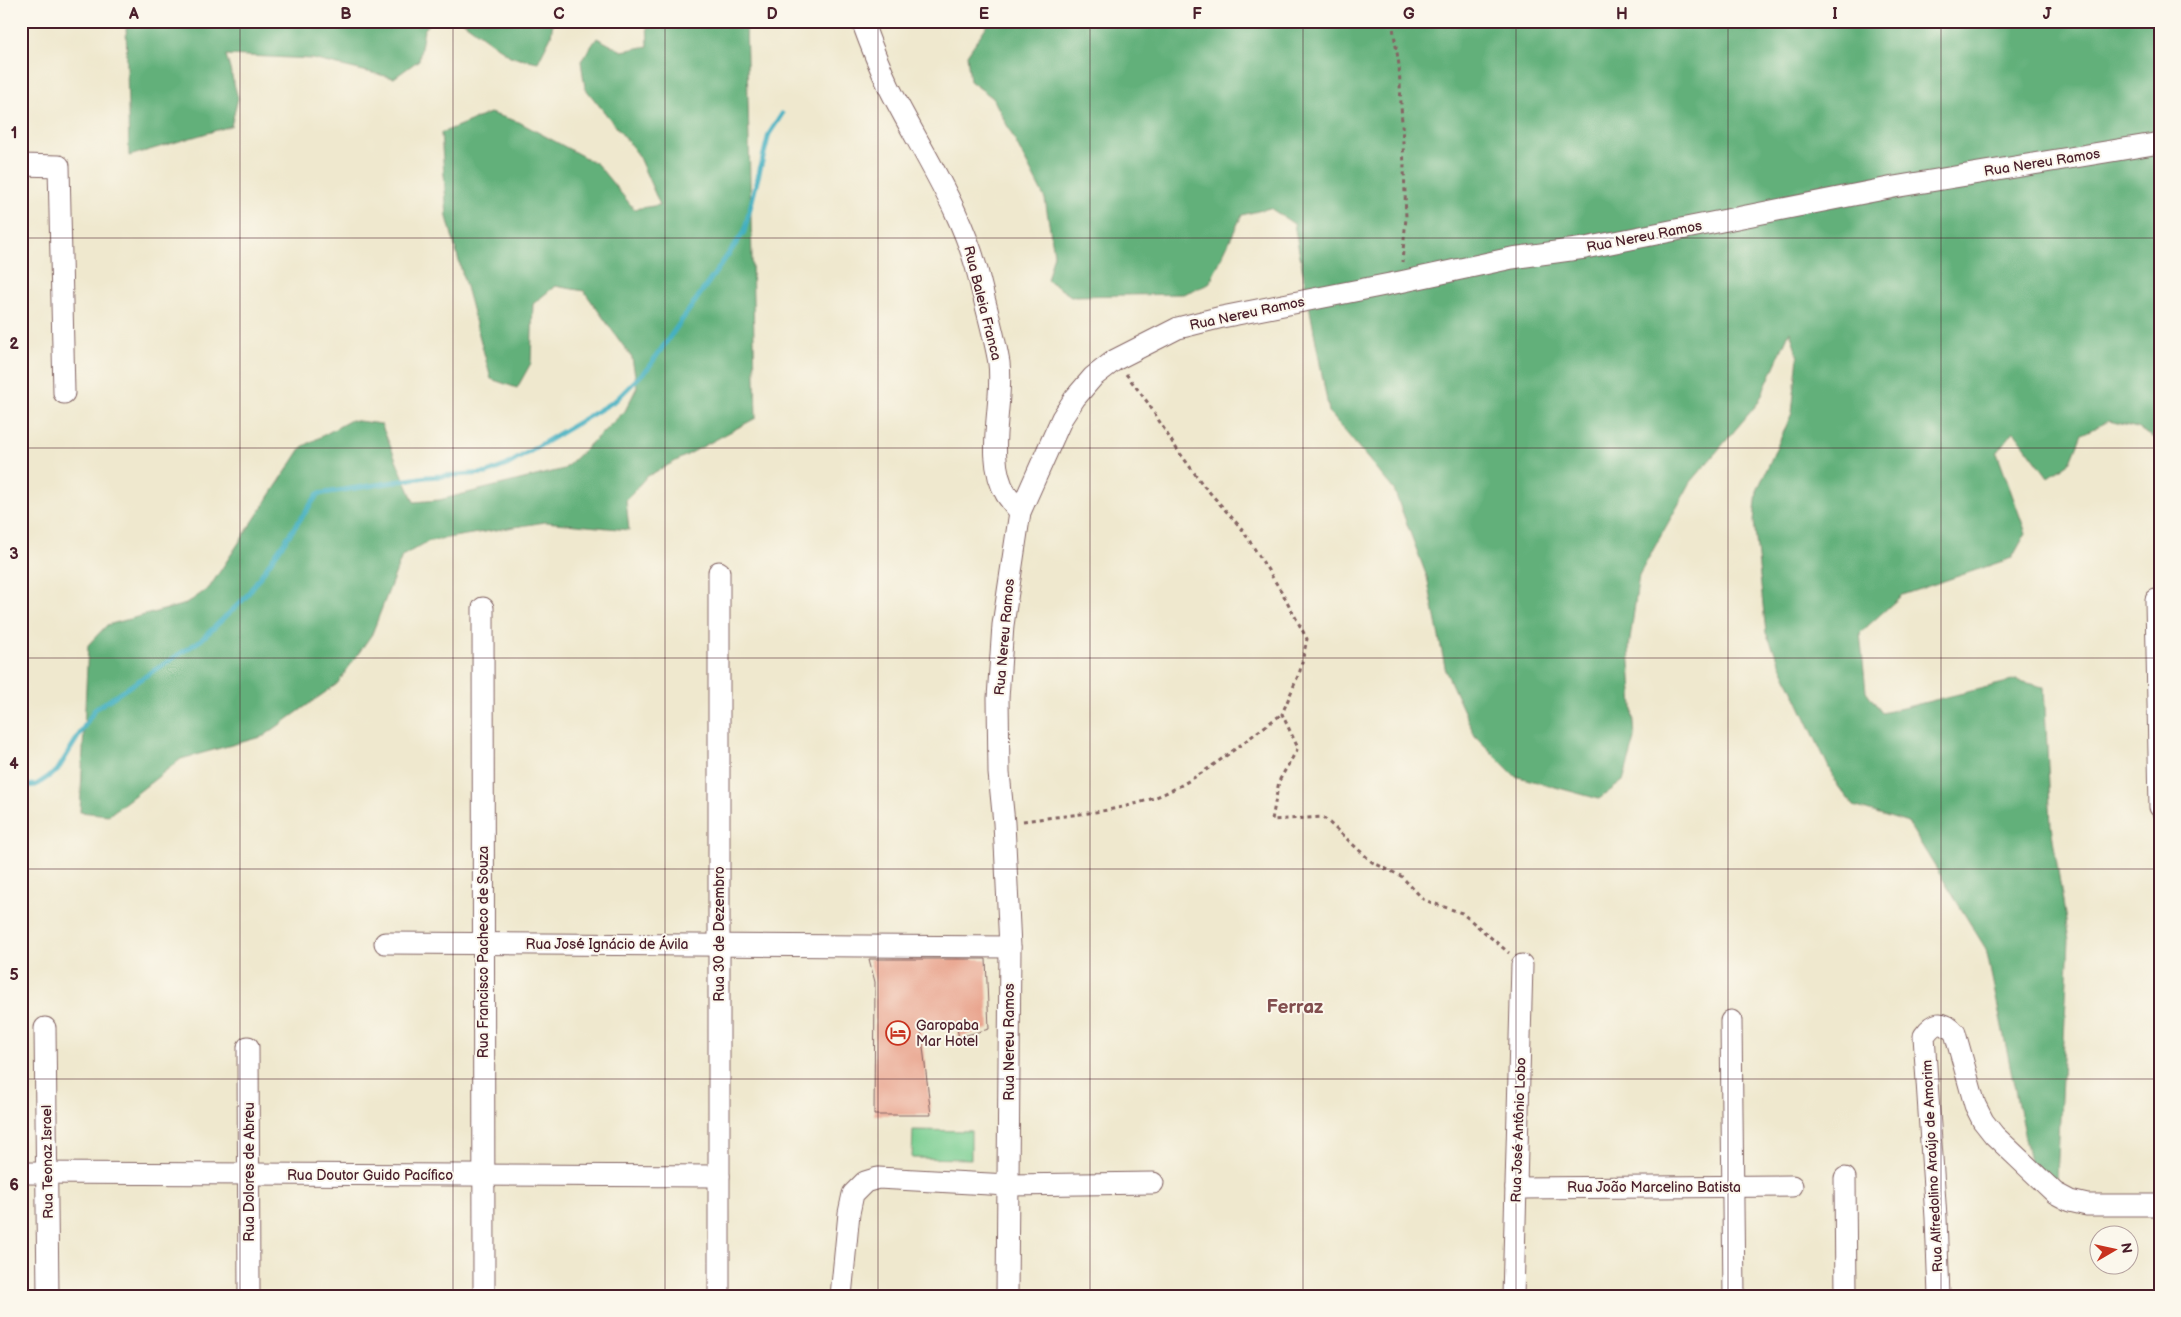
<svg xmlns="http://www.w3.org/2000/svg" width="2181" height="1317" viewBox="0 0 2181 1317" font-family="'Balsamiq Sans',sans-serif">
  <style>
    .green { fill: #78cd90; stroke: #61765e }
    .forest { fill: #62b07a; stroke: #566852 }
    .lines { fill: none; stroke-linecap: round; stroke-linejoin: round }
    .stream { stroke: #44b0c1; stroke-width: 5 }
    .building { fill: #e9a48e }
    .minor-casing { stroke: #846564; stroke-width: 23 }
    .path { stroke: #846564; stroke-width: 3; stroke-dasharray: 4 4; stroke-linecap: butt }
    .minor { stroke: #fff; stroke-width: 21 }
    .grid { fill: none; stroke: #4a1f2b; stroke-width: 1; stroke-opacity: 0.55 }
    .labels { text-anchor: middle; stroke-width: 4; stroke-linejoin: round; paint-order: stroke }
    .street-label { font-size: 14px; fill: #4a1f2b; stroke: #fbf7ec }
    .poi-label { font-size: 14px; fill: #4a1f2b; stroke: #fbf7ec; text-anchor: start }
    .district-label { font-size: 19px; font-weight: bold; fill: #824e4e; stroke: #fbf7ec }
    .neatline { fill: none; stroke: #4a1f2b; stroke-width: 2 }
    .grid-label { font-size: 16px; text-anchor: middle; font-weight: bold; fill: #4a1f2b }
  </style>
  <rect width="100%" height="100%" fill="#fbf7ec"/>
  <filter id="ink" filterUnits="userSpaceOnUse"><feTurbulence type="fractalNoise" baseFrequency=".02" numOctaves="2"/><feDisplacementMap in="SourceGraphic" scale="10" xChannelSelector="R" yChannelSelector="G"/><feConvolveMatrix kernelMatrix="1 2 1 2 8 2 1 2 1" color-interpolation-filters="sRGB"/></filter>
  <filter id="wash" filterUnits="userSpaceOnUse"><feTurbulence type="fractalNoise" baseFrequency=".0096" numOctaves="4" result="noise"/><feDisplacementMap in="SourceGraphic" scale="20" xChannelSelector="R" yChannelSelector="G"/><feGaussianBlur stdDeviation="1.12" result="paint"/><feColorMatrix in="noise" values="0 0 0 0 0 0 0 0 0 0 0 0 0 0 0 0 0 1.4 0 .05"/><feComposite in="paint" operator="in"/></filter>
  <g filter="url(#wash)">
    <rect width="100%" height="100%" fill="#efe8ce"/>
    <path class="green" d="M913 1130 971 1131V1159L912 1158Z"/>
    <g class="forest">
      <path d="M126 21H432L424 30 419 60 394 78 312 59 226 55 238 98 231 126 129 156Z"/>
      <path d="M462 21H553L551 36 538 62 510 56Z"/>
      <path d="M647 21H746L756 418 646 477 626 500 629 530 545 522 429 541 402 556 372 634 337 684 264 736 181 759 109 815 80 812 88 645 107 625 186 604 209 588 302 447 351 420 381 424 414 502 439 500 564 469 625 411 637 387 632 358 584 291 555 286 533 304 531 363 517 388 491 379 447 217 441 133 490 113 519 122 597 164 634 209 660 205 637 153 585 88 581 61 597 38 622 51 648 46Z"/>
      <path d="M990 21H2160V441L2137 428 2109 421 2082 434 2071 461 2048 477 2014 431 1997 453 2026 533 2012 558 1902 595 1860 633 1866 691 1882 713 2016 680 2044 687 2051 826 2069 940 2057 1178 2032 1172 1986 949 1908 823 1854 806 1837 785 1766 633 1754 521 1757 491 1792 413 1798 356 1790 331 1758 403 1691 482 1639 575 1629 647 1635 739 1623 781 1599 799 1515 776 1475 736 1446 672 1427 577 1394 490 1329 412 1294 224 1270 208 1242 215 1209 284 1183 294 1071 296 1047 280 1054 254 1045 199 993 98 970 81 967 55Z"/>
    </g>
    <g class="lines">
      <path class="stream" d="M21 786 36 785 57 771 95 709 201 640 245 598 318 494 426 477 487 473 507 465 616 400 648 368 744 232 769 134 782 114"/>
    </g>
    <g id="blocks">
      <path class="building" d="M869 959H986L989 1029 959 1037 955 1022 921 1030 931 1115H874L875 982Z"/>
    </g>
  </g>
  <g filter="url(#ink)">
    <use href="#blocks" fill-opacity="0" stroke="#846564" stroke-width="1"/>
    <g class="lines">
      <g class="minor-casing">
        <g id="minor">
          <path d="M862 21C870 43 879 66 889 87 922 153 965 213 981 286 987 311 995 338 999 363 1004 404 984 457 1006 494 1010 500 1015 506 1020 512"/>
          <path d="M21 165 59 166 64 393"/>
          <path d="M719 572V1296"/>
          <path d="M2156 600 2160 807"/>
          <path d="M483 608 484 1296"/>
          <path d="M385 943 1010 947"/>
          <path d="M1731 1021 1734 1296"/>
          <path d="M45 1028 48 1296"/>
          <path d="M248 1047 249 1296"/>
          <path d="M21 1173 719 1176"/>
          <path d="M1845 1178 1846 1296"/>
          <path d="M1516 1188 1792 1186"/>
          <path d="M841 1296 849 1213 853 1194 865 1182 878 1178 1008 1185 1153 1183"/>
          <path d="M1007 1296 1010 947 1004 823 999 773 998 698 1003 625 1020 512 1062 418 1075 398 1093 377 1115 360 1178 328 1222 317 1400 282 1512 258 1585 248 1894 187 2160 143"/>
          <path d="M1513 1296 1522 965"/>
          <path d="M1939 1296 1936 1218 1924 1036C1934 1022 1942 1019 1955 1033L1975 1105 1983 1121 1994 1135 2055 1193 2070 1201 2087 1205H2160"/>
        </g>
      </g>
      <g class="path">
        <path d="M1392 21 1399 65 1403 143 1406 218 1402 262"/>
        <path d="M1126 374 1148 403 1174 445 1203 485 1242 529 1283 594 1307 639 1300 671 1282 714 1298 748 1279 781 1272 820 1323 817 1372 862 1401 876 1424 900 1462 913 1509 953"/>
        <path d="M1023 821C1072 814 1126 813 1172 790 1212 770 1245 740 1282 714"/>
      </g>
      <use href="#minor" class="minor"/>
    </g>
  </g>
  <path class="grid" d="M240 21V1296M453 21V1296M665 21V1296M878 21V1296M1090 21V1296M1303 21V1296M1516 21V1296M1728 21V1296M1941 21V1296M21 238H2160M21 448H2160M21 658H2160M21 869H2160M21 1079H2160"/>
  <defs>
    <g id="hotel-ring" transform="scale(1.25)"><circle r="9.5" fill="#fbf7ec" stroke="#c8321e" stroke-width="1.5"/><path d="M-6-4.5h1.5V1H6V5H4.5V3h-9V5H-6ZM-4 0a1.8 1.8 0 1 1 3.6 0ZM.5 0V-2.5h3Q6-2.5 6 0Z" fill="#c8321e"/></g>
  </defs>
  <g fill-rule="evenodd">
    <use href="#hotel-ring" x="898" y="1033"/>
  </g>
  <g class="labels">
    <g class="street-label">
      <text transform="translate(2042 162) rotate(-9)" y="5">Rua Nereu Ramos</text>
      <text transform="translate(1644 236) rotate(-11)" y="5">Rua Nereu Ramos</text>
      <text transform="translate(983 303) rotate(76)" y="5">Rua Baleia Franca</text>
      <text transform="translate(1247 313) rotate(-12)" y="5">Rua Nereu Ramos</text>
      <text transform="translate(1004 637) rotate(-85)" y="5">Rua Nereu Ramos</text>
      <text transform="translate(719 934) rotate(-90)" y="5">Rua 30 de Dezembro</text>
      <text x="607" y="949">Rua José Ignácio de Ávila</text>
      <text transform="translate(483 952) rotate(-90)" y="5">Rua Francisco Pacheco de Souza</text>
      <text transform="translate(1009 1042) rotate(-90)" y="5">Rua Nereu Ramos</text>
      <text transform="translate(1518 1130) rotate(-88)" y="5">Rua José Antônio Lobo</text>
      <text transform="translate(47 1162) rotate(-91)" y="5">Rua Teonaz Israel</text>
      <text transform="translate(1932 1166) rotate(-93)" y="5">Rua Alfredolino Araújo de Amorim</text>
      <text transform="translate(249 1172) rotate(-90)" y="5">Rua Dolores de Abreu</text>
      <text x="370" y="1180">Rua Doutor Guido Pacífico</text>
      <text x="1654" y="1192">Rua João Marcelino Batista</text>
    </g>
    <g class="poi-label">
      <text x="916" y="1030">Garopaba<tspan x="916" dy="16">Mar Hotel</tspan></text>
    </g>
    <g class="district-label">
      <text x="1295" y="1013">Ferraz</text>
    </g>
  </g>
  <rect width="2181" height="1317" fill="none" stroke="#fbf7ec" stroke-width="55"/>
  <g transform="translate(2114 1250) rotate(81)"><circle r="24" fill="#fbf7ec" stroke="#b4a19f"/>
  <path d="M0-4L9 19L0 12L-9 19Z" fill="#c8321e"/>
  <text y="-8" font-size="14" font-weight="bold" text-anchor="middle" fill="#4a1f2b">N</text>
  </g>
  <rect x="28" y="28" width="2126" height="1262" class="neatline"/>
  <g class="grid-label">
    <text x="134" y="19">A</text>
    <text x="346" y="19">B</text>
    <text x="559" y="19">C</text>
    <text x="772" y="19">D</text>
    <text x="984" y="19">E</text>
    <text x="1197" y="19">F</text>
    <text x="1409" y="19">G</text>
    <text x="1622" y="19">H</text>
    <text x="1835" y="19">I</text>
    <text x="2047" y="19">J</text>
    <text x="14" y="138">1</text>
    <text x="14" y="349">2</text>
    <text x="14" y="559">3</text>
    <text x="14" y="769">4</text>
    <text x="14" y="980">5</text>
    <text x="14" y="1190">6</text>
  </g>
</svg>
